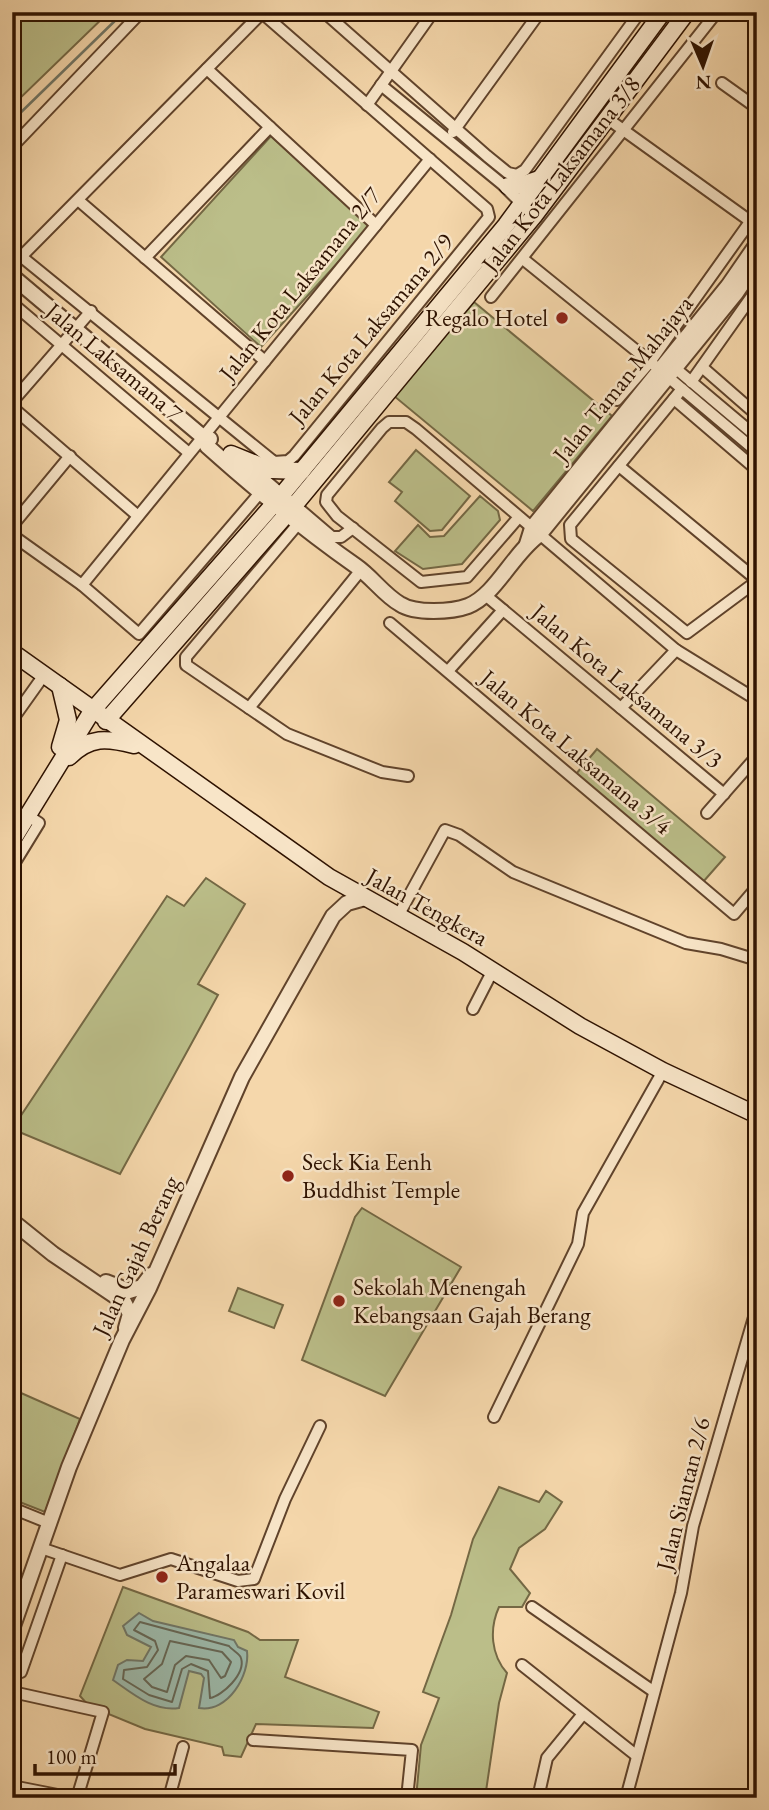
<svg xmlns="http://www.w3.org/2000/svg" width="769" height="1810" viewBox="0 0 769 1810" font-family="'EB Garamond',serif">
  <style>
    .green { fill: #bbbe89; stroke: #746844; stroke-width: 2 }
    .water { fill: #9cb9aa; stroke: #707666; stroke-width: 2 }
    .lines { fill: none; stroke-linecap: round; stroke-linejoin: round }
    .shore { stroke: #656655; stroke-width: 2 }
    .stream { stroke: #707666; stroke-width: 2.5 }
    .minor-casing { stroke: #60432b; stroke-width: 14 }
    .tertiary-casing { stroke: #60432b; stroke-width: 18 }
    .secondary-casing { stroke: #2e1200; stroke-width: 19 }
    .minor { stroke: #f8e5c8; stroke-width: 10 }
    .tertiary { stroke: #f8e5c8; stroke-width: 14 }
    .secondary { stroke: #f8e5c8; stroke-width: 16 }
    .poi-dot { fill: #8f2418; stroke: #f8e5c8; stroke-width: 2.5 }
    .labels { text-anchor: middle; stroke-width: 5; stroke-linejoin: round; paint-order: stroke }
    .street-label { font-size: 24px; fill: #2e1200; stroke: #f8e5c8 }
    .poi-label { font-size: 24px; fill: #2e1200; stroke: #f8e5c8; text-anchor: start }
  </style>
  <rect width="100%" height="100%" fill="#f5d7ab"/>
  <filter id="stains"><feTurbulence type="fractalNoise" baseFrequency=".00286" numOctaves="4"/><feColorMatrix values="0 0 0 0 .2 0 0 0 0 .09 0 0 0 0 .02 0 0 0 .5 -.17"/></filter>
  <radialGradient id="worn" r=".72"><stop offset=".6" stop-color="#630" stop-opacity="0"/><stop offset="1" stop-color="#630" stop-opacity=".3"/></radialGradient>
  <g class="green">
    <path d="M19 12H109L12 106V19Z"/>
    <path d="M271 136 371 226 261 347 161 257Z"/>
    <path d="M474 302 612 416 533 511 394 396Z"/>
    <path d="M416 450 470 496 442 530 430 531 395 501 402 492 389 482Z"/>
    <path d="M480 496 498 511 500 520 462 564 423 569 395 551 418 525 430 537 444 536Z"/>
    <path d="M597 749 725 857 703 882 576 774Z"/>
    <path d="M206 878 245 904 198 984 218 995 120 1174 12 1129 167 896 184 906Z"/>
    <path d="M362 1208 461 1267 385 1396 302 1360 355 1217Z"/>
    <path d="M238 1288 283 1305 274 1328 229 1311Z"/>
    <path d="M12 1389 80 1419 45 1512 12 1499Z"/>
    <path d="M499 1487 539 1502 546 1491 562 1502 545 1529 519 1548 510 1569 530 1593 522 1607H499C489 1629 491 1655 507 1673L499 1703 485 1798H416L421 1745 439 1698 423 1692 451 1615 473 1539Z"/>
    <path d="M123 1587 248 1632 260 1640H298L285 1677 379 1712 373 1728 256 1724 241 1757 224 1755 222 1747 145 1729 89 1706 80 1696Z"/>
  </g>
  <path class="water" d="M139 1613 153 1621 234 1640 238 1647 247 1651C250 1675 228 1713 199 1708L204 1678 201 1674 189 1671 179 1708C154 1712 133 1694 113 1680L118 1665 127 1660 143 1661 151 1647 127 1635 123 1626Z"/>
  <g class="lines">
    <g class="shore">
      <path d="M140 1622 229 1646C232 1650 240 1654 241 1658 246 1674 222 1696 210 1698L208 1671 191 1664 182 1669 172 1702 149 1695 123 1679 124 1670 147 1667 158 1650 155 1641 134 1630Z"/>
      <path d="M170 1641 222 1652 231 1662 225 1676 221 1678 209 1660 186 1656 175 1665 167 1692 152 1687 144 1679 162 1664Z"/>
    </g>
    <path class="stream" d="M12 121 124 12"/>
    <g class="minor-casing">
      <g id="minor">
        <path d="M324 12 487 156 508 173 517 175 525 170 640 12"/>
        <path d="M207 69 376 225"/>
        <path d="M722 83 757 108"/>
        <path d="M381 85 502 184 534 216"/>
        <path d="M367 105 433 12"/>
        <path d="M608 119 757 226"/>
        <path d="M453 132 540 12"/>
        <path d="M12 147 141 12"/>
        <path d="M78 200 265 361"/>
        <path d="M12 249 274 462 288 461 294 456 489 217 487 209 261 12"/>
        <path d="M145 258 270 127"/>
        <path d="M523 259 654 365"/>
        <path d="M12 266 262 13"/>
        <path d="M491 297 717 12"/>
        <path d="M12 303 189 453"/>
        <path d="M702 367 757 415"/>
        <path d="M667 370 668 377 757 452"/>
        <path d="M670 370 675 368 757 437"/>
        <path d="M691 382 757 289"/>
        <path d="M682 389 570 525 571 539 687 633 757 581"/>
        <path d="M674 399 757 470"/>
        <path d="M617 400 650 362 757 212"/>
        <path d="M12 402 91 311"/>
        <path d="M12 407 138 516"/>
        <path d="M619 466 757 580"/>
        <path d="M519 517 467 577 421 582 337 516 326 502 327 495 382 428 389 422H406L416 429 676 650 757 700"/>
        <path d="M298 524 186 657V665L287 734 382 772 408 776"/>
        <path d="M12 526 70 456"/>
        <path d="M12 535 82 585 139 634 259 494"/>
        <path d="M329 537H341L353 528"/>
        <path d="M82 585 430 159"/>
        <path d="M484 594 724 794"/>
        <path d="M390 623 734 914 757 887"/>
        <path d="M448 671 503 610"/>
        <path d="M249 708 361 570"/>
        <path d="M621 708 676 650"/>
        <path d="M12 720 44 675"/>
        <path d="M707 813 757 756"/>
        <path d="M12 867 39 823 27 815"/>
        <path d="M398 916 445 830 459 835 513 872 686 943 721 949 757 960"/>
        <path d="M473 1009 493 970"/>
        <path d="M494 1417 578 1244 583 1213 663 1071"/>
        <path d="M12 1508 49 1523"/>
        <path d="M41 1548 120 1575 171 1559 238 1581 254 1579 285 1499 320 1426"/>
        <path d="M532 1607 653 1691"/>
        <path d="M522 1665 637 1756"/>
        <path d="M12 1669 21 1672 62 1555"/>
        <path d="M12 1706 17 1693 103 1712 77 1798"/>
        <path d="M253 1740 412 1750 407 1798"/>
        <path d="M12 1786 73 1798"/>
        <path d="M169 1798 183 1747"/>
        <path d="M538 1798 547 1758 583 1714"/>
        <path d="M626 1798 681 1593 693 1526 757 1307"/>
      </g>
    </g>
    <g class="tertiary-casing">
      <g id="tertiary">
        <path d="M12 276 203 437 210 439"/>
        <path d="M203 437 207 446C255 489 303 529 356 566 372 577 384 595 400 604 415 614 452 612 468 606 496 595 513 553 539 535L736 293 757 262"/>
        <path d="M235 457 329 537"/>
        <path d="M527 544 532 528 728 286 757 244"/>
        <path d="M12 1221 53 1254 124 1302 130 1314 126 1328"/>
        <path d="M106 1282 129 1291 142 1287 151 1275"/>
        <path d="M12 1629 69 1467 122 1340 149 1288 242 1077 333 916 347 903 365 898"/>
      </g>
    </g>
    <g class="secondary-casing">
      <g id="secondary">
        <path d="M508 186H518L539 179"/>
        <path d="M231 454 271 470 302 471"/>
        <path d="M12 652 329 877 463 952 580 1026 663 1071 757 1115"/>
        <path d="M60 686 68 720 60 747"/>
        <path d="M106 721 293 507 534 216 687 12"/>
        <path d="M69 757C90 736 107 738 134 745"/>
        <path d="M12 841 92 711 280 497 506 225 663 12"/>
      </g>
    </g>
    <use href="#minor" class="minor"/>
    <use href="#tertiary" class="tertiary"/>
    <use href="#secondary" class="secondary"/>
  </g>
  <g class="poi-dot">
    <circle cx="562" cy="318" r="7"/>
    <circle cx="288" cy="1176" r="7"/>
    <circle cx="339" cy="1301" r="7"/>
    <circle cx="162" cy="1577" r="7"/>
  </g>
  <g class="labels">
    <g class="street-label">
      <text transform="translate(561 174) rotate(-52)" y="8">Jalan Kota Laksamana 3/8</text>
      <text transform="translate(300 284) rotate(-51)" y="8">Jalan Kota Laksamana 2/7</text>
      <text transform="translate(371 329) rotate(-50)" y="8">Jalan Kota Laksamana 2/9</text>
      <text transform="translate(114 362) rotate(40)" y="8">Jalan Laksamana 7</text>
      <text transform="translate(623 379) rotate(-51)" y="8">Jalan Taman Mahajaya</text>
      <text transform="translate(627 686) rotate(40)" y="8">Jalan Kota Laksamana 3/3</text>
      <text transform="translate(576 752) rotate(40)" y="8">Jalan Kota Laksamana 3/4</text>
      <text transform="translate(427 907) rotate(29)" y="8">Jalan Tengkera</text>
      <text transform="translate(136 1256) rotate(-65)" y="8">Jalan Gajah Berang</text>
      <text transform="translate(683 1494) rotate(-76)" y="8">Jalan Siantan 2/6</text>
    </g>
    <g class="poi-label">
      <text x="548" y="326" text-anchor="end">Regalo Hotel</text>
      <text x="302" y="1170">Seck Kia Eenh<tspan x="302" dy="28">Buddhist Temple</tspan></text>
      <text x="353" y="1295">Sekolah Menengah<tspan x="353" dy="28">Kebangsaan Gajah Berang</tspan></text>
      <text x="176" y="1571">Angalaa<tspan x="176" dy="28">Parameswari Kovil</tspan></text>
    </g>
  </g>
  <rect width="769" height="1810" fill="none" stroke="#f5d7ab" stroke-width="42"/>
  <rect x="14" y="14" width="741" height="1782" fill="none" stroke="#2e1200" stroke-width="3.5"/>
  <rect x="21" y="21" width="727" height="1768" fill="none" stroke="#2e1200" stroke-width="2"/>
  <g transform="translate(703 66) rotate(178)" stroke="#f8e5c8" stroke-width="5" paint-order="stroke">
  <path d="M0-5L12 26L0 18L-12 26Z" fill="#2e1200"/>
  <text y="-10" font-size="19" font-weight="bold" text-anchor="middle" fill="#2e1200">N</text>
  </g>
  <path d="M35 1764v10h140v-10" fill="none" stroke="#2e1200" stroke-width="3.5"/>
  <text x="46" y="1764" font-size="21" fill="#2e1200" stroke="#f8e5c8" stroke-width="5" paint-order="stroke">100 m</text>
  <rect width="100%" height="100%" filter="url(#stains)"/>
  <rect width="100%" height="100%" fill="url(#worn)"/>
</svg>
